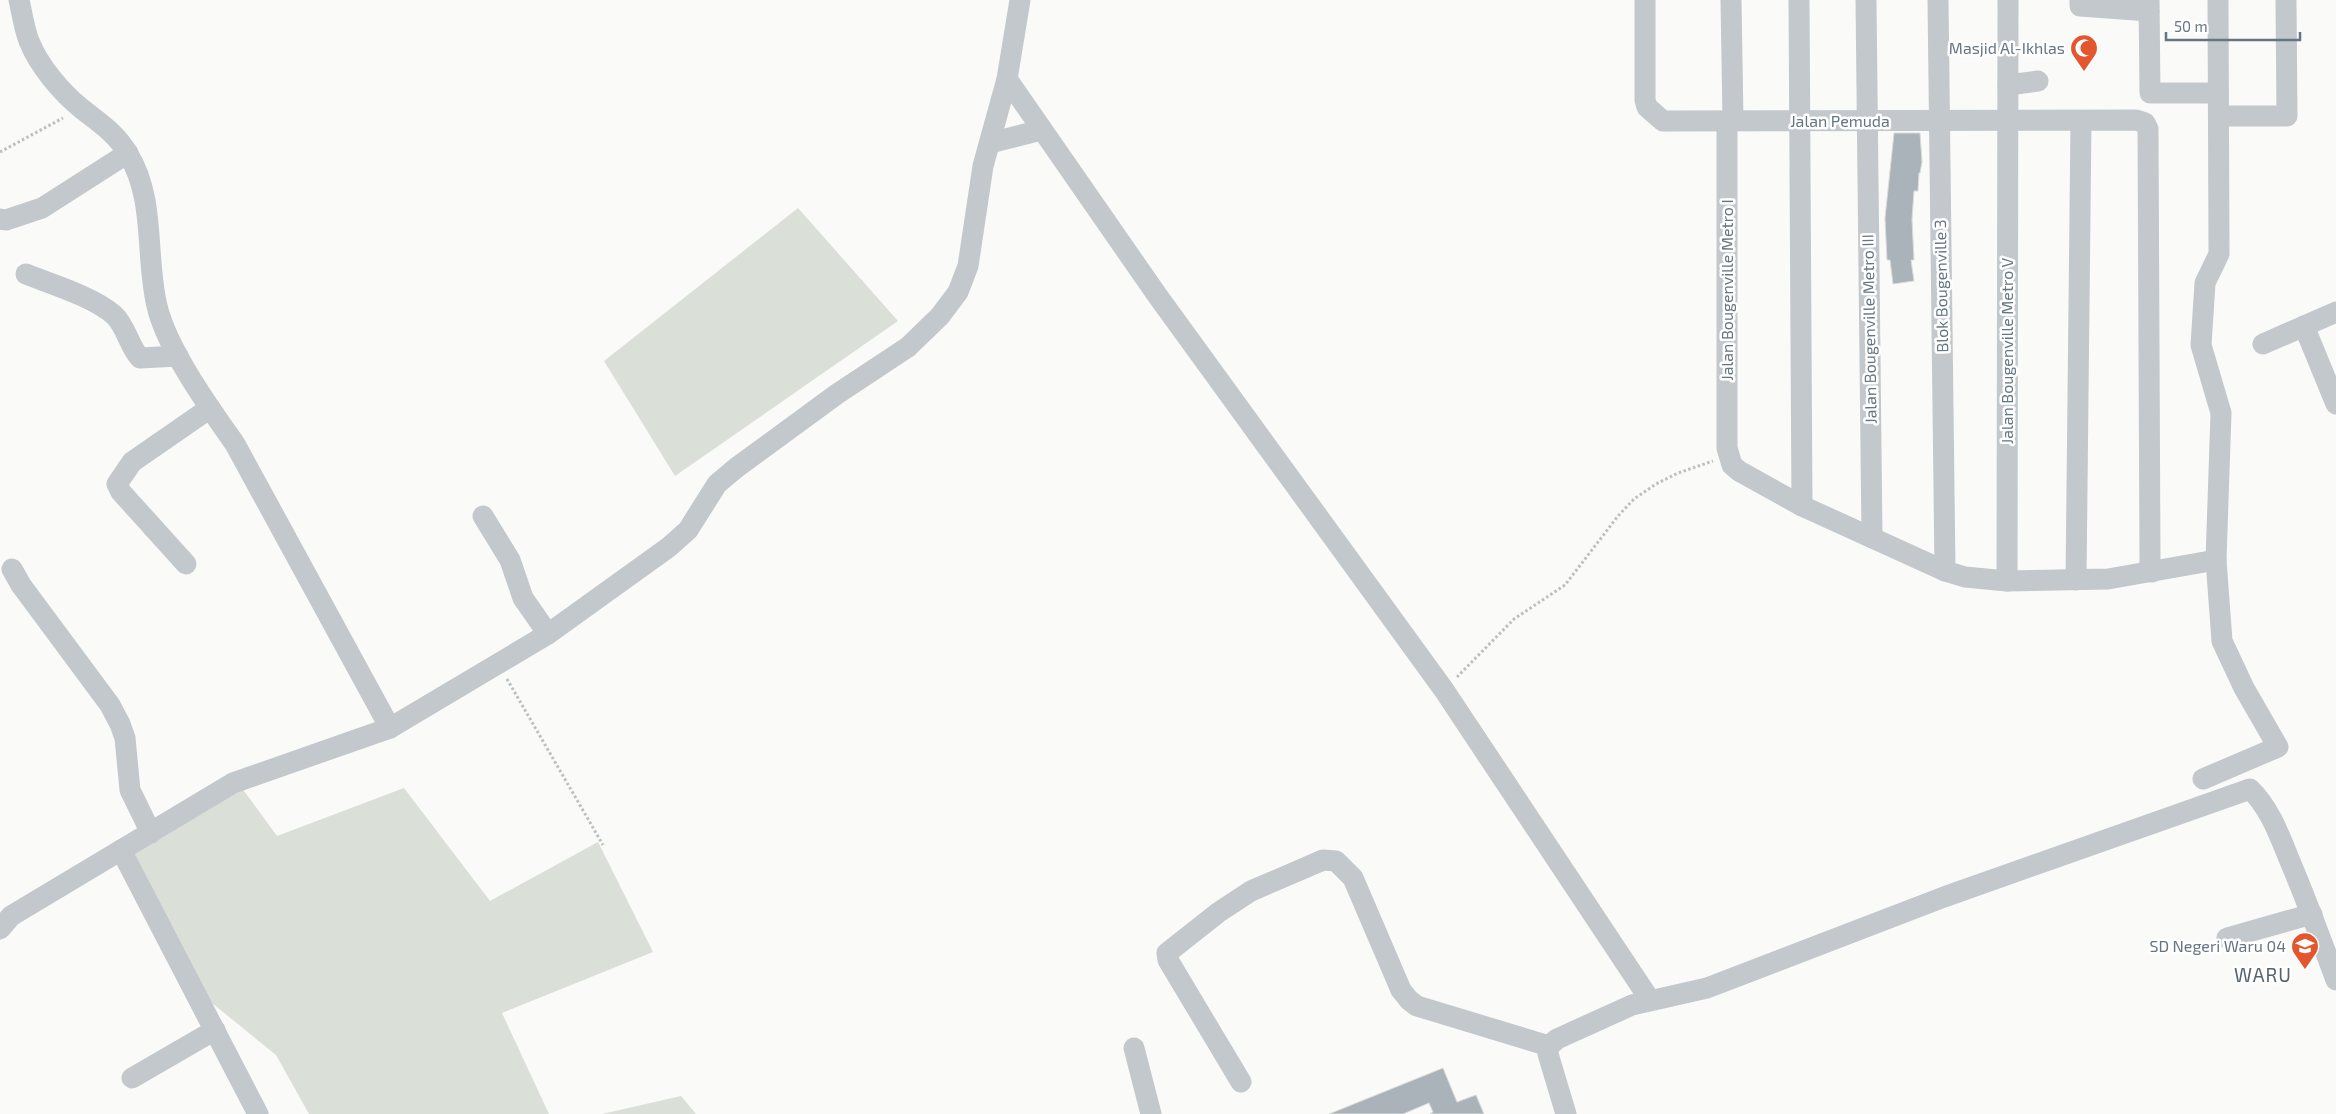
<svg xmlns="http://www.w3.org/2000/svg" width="2336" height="1114" viewBox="0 0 2336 1114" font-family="'Exo 2',sans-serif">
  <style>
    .green { fill: #dadfd7 }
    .building { fill: #aab3b9; stroke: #dcdcda }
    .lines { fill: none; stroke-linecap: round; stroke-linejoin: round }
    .path { stroke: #bbbfc2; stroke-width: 3; stroke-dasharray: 2.5 2.5; stroke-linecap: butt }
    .minor { stroke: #c3c8cc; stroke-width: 21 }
    .labels { text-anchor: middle; stroke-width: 5; stroke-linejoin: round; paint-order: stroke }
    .poi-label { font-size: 16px; fill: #657683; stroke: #fff; text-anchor: end }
    .street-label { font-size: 16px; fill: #657683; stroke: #fff }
    .quarter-label { font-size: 19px; letter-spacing: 1px; fill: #57646e; stroke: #fff }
  </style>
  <rect width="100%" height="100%" fill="#fafaf8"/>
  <g class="green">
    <path d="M798 208 898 321 675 476 604 361Z"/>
    <path d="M239 784 277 836 404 788 490 901 598 842 653 952 502 1013 549 1114H309L276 1055 175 973 114 857Z"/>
    <path d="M681 1096 696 1114H602Z"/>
  </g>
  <g class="building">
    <path d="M1894 133H1920L1922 162 1920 173H1919L1918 191H1914L1912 219 1914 260H1911L1914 281 1893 284 1890 260H1887L1885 218Z"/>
    <path d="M1443 1068 1457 1102 1476 1095 1484 1114H1430L1433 1112 1429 1103 1403 1114H1329Z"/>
  </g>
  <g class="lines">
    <g class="path">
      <path d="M0 152 63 118"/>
      <path d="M1457 677 1514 619 1565 585 1618 516 1634 499 1656 484 1678 473 1713 461"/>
      <path d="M507 679 603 845"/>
    </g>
    <g class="minor">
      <path d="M19 0C22 13 24 28 29 41 39 66 61 92 82 109 100 123 117 134 128 154 156 199 145 256 157 306 167 349 209 407 235 444L390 728"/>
      <path d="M1645 0V100L1647 107 1663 121 2136 120 2145 123 2148 129 2150 563 2152 572"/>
      <path d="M1731 0 1733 121"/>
      <path d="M1799 0 1802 506"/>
      <path d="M1866 0 1872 538"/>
      <path d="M1938 0 1945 571"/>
      <path d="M2080 0V6L2149 11"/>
      <path d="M2149 0 2150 93H2218"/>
      <path d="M1007 79 1157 295 1444 690 1650 1000"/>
      <path d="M2008 85 2038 81"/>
      <path d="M2219 116H2287L2286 0"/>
      <path d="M1727 121V448L1732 465 1739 471 1802 506 1945 571 1965 577 2007 581 2108 579 2216 560"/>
      <path d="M990 143 1041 130"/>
      <path d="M0 219 6 220 42 208 128 153"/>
      <path d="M26 274C51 284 94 297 114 315 126 326 129 346 140 358L178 356"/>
      <path d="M2304 326 2336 404"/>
      <path d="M2263 344 2336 312"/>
      <path d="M483 516 510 560 523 598 548 634"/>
      <path d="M186 564 121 492 117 484 132 462 210 408"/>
      <path d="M12 569 21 585 110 705 120 724 125 738 130 790 151 833"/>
      <path d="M2076 580 2081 121"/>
      <path d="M2007 581 2008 0"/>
      <path d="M2203 779 2278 747 2244 688 2222 641 2216 560 2221 413 2201 345 2205 283 2219 254 2218 0"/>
      <path d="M121 850 258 1114"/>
      <path d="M0 929 11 916 233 783 390 728 548 634 669 547 688 530 717 484 736 468 837 394 908 347 940 316 958 292 968 266 983 166 1007 79 1020 0"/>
      <path d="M2227 938 2312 914"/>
      <path d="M1134 1048 1151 1114"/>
      <path d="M132 1078 215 1030"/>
      <path d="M1241 1082 1168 960 1167 953 1219 912 1251 891 1323 860 1336 861 1353 878 1401 990 1409 1000 1417 1006 1549 1046"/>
      <path d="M1566 1114 1548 1054 1549 1046 1557 1039 1632 1005 1707 988 1944 897 2250 789C2271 809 2281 840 2292 866 2308 904 2322 942 2336 980"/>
    </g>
  </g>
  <defs>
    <g id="mosque-pin" transform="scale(1.4375)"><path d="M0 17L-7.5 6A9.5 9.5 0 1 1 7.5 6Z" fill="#e4572e" stroke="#fff"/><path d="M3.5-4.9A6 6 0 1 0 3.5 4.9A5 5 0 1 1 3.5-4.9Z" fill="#fff"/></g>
    <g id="school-pin" transform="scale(1.4375)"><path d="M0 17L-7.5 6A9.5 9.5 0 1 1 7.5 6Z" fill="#e4572e" stroke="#fff"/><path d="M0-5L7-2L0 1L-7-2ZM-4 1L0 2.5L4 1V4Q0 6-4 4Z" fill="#fff"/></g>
  </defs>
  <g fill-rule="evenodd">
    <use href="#mosque-pin" x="2084" y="48"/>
    <use href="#school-pin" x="2305" y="946"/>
  </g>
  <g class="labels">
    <g class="poi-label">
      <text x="2065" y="54">Masjid Al-Ikhlas</text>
      <text x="2286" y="952">SD Negeri Waru 04</text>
    </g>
    <g class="street-label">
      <text x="1840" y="127">Jalan Pemuda</text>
      <text transform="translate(1941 286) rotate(-91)" y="6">Blok Bougenville 3</text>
      <text transform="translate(1727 290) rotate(-90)" y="6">Jalan Bougenville Metro I</text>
      <text transform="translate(1869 329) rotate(-91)" y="6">Jalan Bougenville Metro III</text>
      <text transform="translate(2007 351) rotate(-90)" y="6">Jalan Bougenville Metro V</text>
    </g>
    <g class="quarter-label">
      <text x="2263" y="982">WARU</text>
    </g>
  </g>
  <path d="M2166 32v8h134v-8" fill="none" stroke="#657683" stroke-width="2.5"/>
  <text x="2174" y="32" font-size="15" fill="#657683" stroke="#ffffff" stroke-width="4" paint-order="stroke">50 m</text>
</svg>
